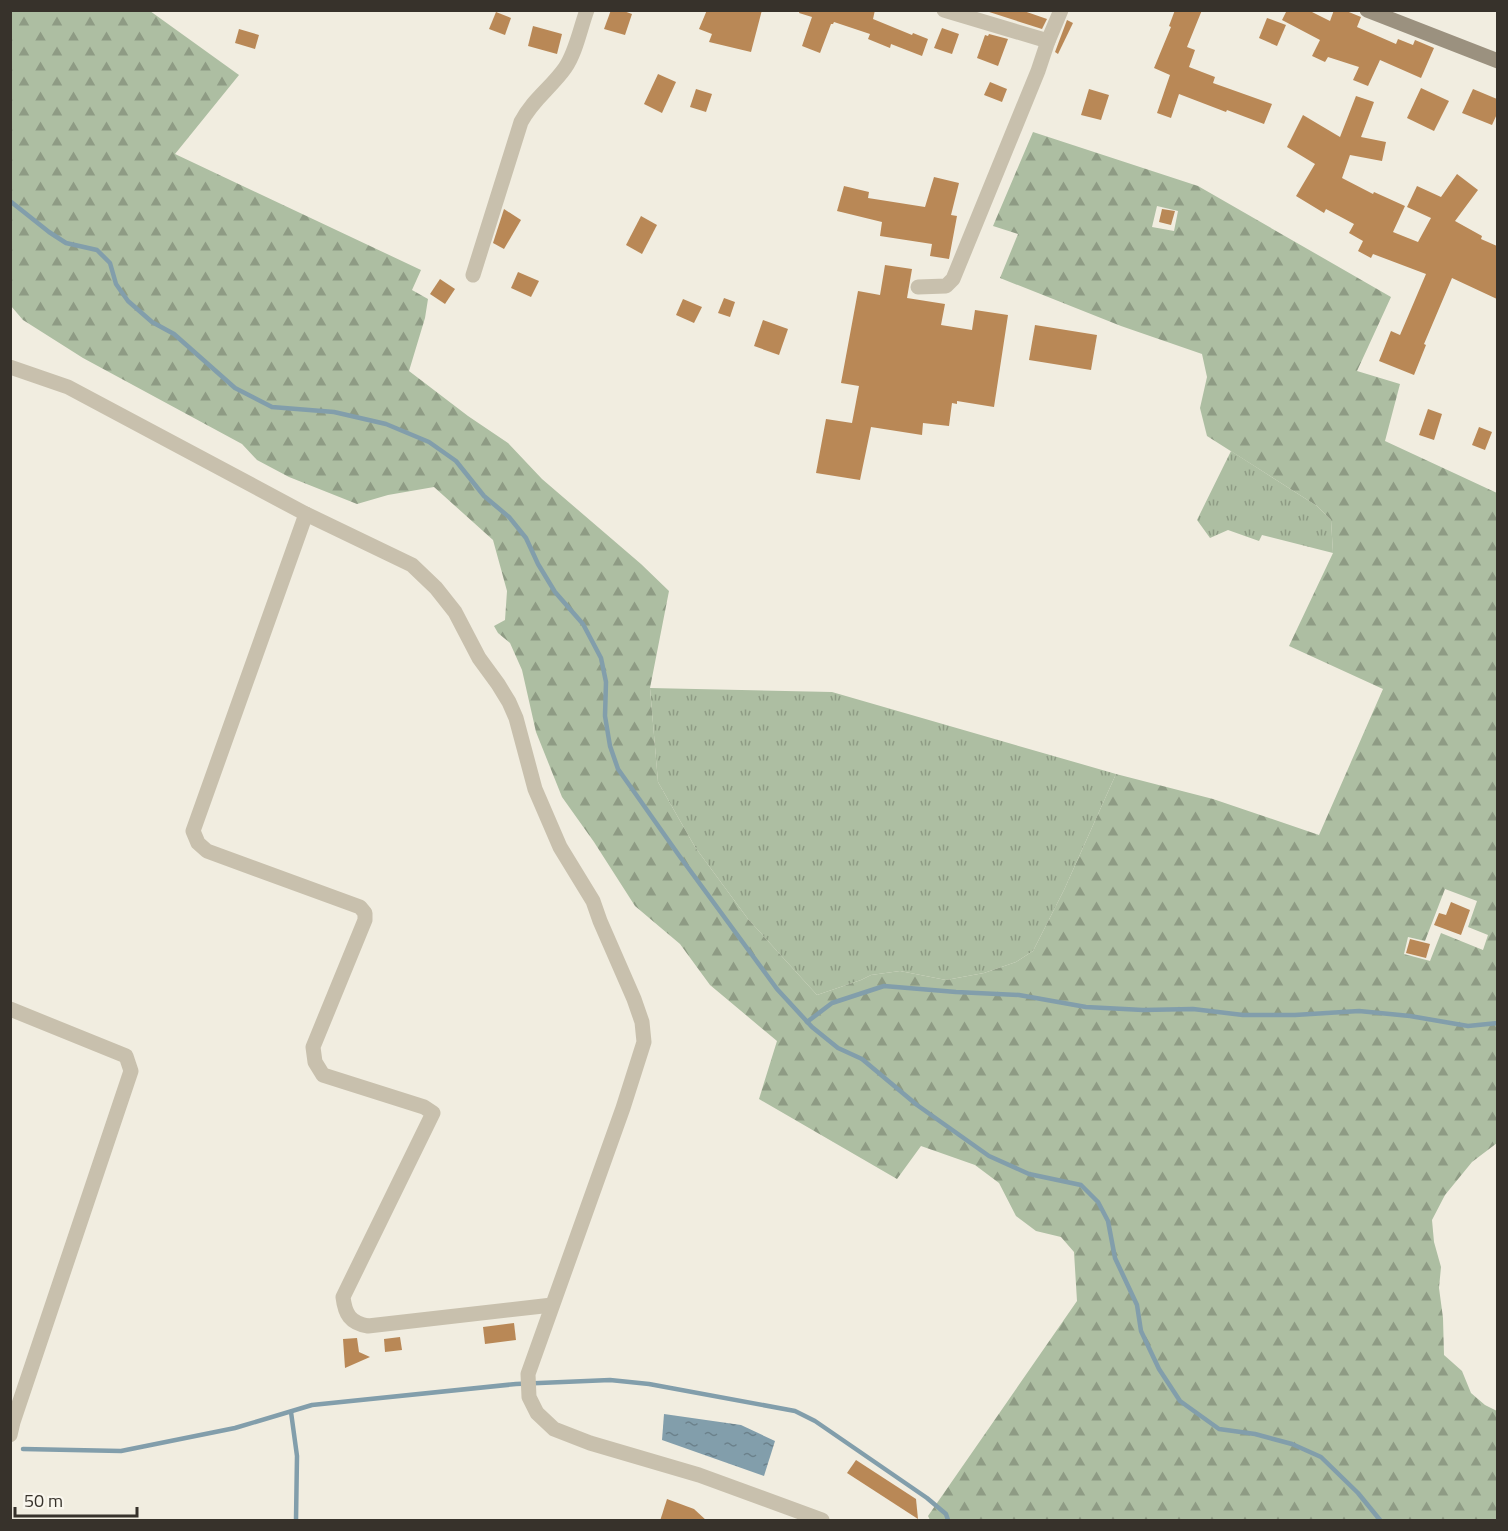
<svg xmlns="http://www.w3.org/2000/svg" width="1508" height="1531" viewBox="0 0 1508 1531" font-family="'Titillium Web',sans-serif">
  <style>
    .grass { fill: url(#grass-tufts) }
    .forest { fill: url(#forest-firs); fill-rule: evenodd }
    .water { fill: url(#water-ripples) }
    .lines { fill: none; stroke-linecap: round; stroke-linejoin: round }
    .stream { stroke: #829eab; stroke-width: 4.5 }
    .building { fill: #b98856 }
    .street { stroke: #c8c0ad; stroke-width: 15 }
    .secondary { stroke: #9b917f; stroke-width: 15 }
  </style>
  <defs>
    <pattern id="grass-tufts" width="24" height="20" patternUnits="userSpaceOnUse" patternTransform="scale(1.5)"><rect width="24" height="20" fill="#adbea2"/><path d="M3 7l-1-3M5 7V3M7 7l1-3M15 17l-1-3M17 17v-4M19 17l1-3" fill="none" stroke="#8e9b84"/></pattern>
    <pattern id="forest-firs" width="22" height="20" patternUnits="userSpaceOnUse" patternTransform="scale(1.5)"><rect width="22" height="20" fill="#adbea2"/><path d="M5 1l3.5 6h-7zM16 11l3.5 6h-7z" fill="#8e9b84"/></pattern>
    <pattern id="water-ripples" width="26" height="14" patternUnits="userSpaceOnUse" patternTransform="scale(1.5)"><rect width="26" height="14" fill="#829eab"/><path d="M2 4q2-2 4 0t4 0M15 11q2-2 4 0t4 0" fill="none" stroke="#6b818b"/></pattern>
  </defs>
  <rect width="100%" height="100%" fill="#f1ede0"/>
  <g class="grass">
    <path d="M1231 451 1317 506 1331 520 1333 553 1262 535 1259 541 1228 530 1210 538 1197 520Z"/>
    <path d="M650 688 832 692 1116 774 1064 890 1033 951 1016 962 984 973 946 980 900 971 871 975 861 980 817 995 748 919 695 847 658 782Z"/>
  </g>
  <path class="forest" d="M11 10 150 11 239 75 175 154 421 270 412 290 428 299 425 318 409 371 468 416 508 443 542 479 641 564 669 591 650 688 658 782 695 847 748 919 817 995 861 980 871 975 900 971 946 980 984 973 1016 962 1033 951 1064 890 1116 774 1213 799 1319 835 1383 689 1289 646 1333 553 1331 520 1317 506 1207 436 1200 408 1207 377 1202 354 1121 326 1000 278 1018 234 993 226 1033 132 1198 186 1391 297 1357 371 1400 384 1385 441 1497 493V1143L1472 1162 1445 1195 1432 1220 1434 1242 1441 1267 1439 1288 1443 1318 1444 1355 1462 1371 1471 1393 1485 1405 1497 1411V1520H930L928 1516 1077 1301 1074 1252 1061 1237 1036 1231 1016 1216 999 1183 975 1165 921 1146 897 1179 759 1099 777 1041 710 985 680 944 635 906 594 842 562 797 536 732 522 670 510 643 498 633 494 626 505 620 507 591 493 540 434 487 388 495 357 504 289 477 257 460 242 444 83 358 23 320 11 306ZM1157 206 1178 211 1174 231 1152 227ZM1445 889 1477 901 1468 927 1488 935 1483 950 1441 933 1430 961 1404 954 1408 937 1425 941Z"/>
  <path class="water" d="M664 1414 741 1425 775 1441 764 1476 662 1440Z"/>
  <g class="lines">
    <g class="stream">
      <path d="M10 201 49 232 66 243 97 250 110 263 116 284 128 301 152 322 174 334 235 388 272 407 334 412 386 424 429 442 456 461 484 496 509 517 526 538 538 564 555 592 583 624 601 658 606 682 605 716 610 746 618 769 678 854 777 989 812 1027 838 1048 862 1059 917 1105 989 1156 1029 1174 1081 1185 1098 1202 1108 1221 1115 1258 1137 1305 1141 1331 1159 1369 1180 1401 1219 1429 1255 1434 1292 1444 1321 1457 1358 1493 1380 1520"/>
      <path d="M807 1022 832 1003 884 986 956 992 1019 995 1086 1007 1143 1010 1193 1009 1243 1015H1295L1359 1011 1410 1016 1468 1026 1498 1023"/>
      <path d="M291 1412 297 1456 296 1520"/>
      <path d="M23 1449 121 1451 235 1428 312 1405 516 1384 610 1380 649 1384 795 1411 815 1421 927 1498 946 1514 948 1520"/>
    </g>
  </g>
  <g class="building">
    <path d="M611 10H621L632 14 625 35 604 29Z"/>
    <path d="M707 10H762L751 52 709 42 712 34 699 29Z"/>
    <path d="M800 10H875L873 19 912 35 913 33 928 39 922 56 891 44 890 48 868 39 870 34 834 22 833 24H831L820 53 802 46 812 17 799 13Z"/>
    <path d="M983 10H1021L1047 19 1042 29Z"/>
    <path d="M1175 10H1202L1187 47 1195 50 1189 67 1215 77 1213 83 1272 104 1264 124 1227 110 1226 112 1179 94 1171 118 1157 113 1170 75 1154 68 1171 27 1169 26Z"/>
    <path d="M1287 10H1308L1330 21 1334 10H1344L1361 17 1357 27 1396 44 1398 39 1413 45 1415 40 1434 48 1421 78 1380 60 1368 86 1353 80 1359 67 1328 57 1325 62 1312 56 1320 40 1282 20Z"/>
    <path d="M496 12 511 18 505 35 489 29Z"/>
    <path d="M1267 18 1286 25 1277 46 1259 38Z"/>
    <path d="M1067 20 1073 23 1058 54 1055 52Z"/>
    <path d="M533 26 562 34 557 54 528 46Z"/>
    <path d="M942 28 959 34 952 54 934 48Z"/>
    <path d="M239 29 259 35 255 49 235 43Z"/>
    <path d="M989 34 1008 39 998 66 977 58 985 35 988 36Z"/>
    <path d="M658 74 676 82 662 113 644 104Z"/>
    <path d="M990 82 1007 89 1002 102 984 95Z"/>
    <path d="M1421 88 1449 101 1434 131 1407 118Z"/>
    <path d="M696 89 712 94 706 112 690 107Z"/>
    <path d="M1089 89 1109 95 1101 120 1081 115Z"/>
    <path d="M1473 89 1497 99V114L1492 125 1462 113Z"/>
    <path d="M1356 96 1374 102 1361 137 1386 142 1382 161 1350 155 1342 178 1373 194 1374 192 1405 206 1393 232 1418 242 1431 218 1407 207 1417 186 1441 197 1457 174 1478 190 1455 221 1482 236 1481 239 1497 246V299L1452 278 1424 344 1426 345 1414 375 1379 361 1391 331 1400 335 1426 274 1373 254 1371 258 1358 251 1363 241 1349 233 1354 224 1326 209 1324 213 1296 196 1315 164 1287 147 1303 115 1340 137Z"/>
    <path d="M934 177 959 183 951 215 957 216 949 259 930 256 932 244 880 236 882 222 837 211 844 186 869 192 868 198 925 207Z"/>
    <path d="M504 209 521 220 504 249 493 243Z"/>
    <path d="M1162 209 1175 211 1171 225 1159 222Z"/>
    <path d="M641 216 657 225 642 254 626 245Z"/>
    <path d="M885 265 912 269 907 298 945 304 941 325 972 330 975 310 1008 315 994 407 957 401V404L952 403 949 426 923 423 922 435 871 427 860 480 816 473 826 419 852 423 859 386 841 383 858 291 880 295Z"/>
    <path d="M518 272 539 281 531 297 511 288Z"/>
    <path d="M440 279 455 289 445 304 430 294Z"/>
    <path d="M724 298 735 302 730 317 718 313Z"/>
    <path d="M683 299 702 307 694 323 676 315Z"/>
    <path d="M763 320 788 329 779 355 754 346Z"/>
    <path d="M1035 325 1097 335 1091 370 1029 360Z"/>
    <path d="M1428 409 1442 414 1434 440 1419 435Z"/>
    <path d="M1479 427 1492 432 1485 450 1472 445Z"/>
    <path d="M1451 902 1470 910 1461 935 1434 925 1439 913 1446 915Z"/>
    <path d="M1410 939 1430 944 1426 958 1406 953Z"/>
    <path d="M514 1323 516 1340 485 1344 483 1327Z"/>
    <path d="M400 1337 402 1350 385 1352 384 1339Z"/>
    <path d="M357 1338 359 1352 370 1357 345 1368 343 1339Z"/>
    <path d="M856 1460 916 1499 918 1519 847 1473Z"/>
    <path d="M667 1499 694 1509 707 1521H660Z"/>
  </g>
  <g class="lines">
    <g class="street">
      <path d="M944 10 1048 41 1061 10"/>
      <path d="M473 275 521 122C533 99 551 88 565 68 576 52 580 29 587 10"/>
      <path d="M918 287 946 286 953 279 1038 71 1048 41"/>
      <path d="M10 367 68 387 306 514 412 565 436 588 455 612 479 658 498 684 509 702 516 718 535 789 560 847 593 901 600 921 634 999 642 1022 644 1042 623 1108 528 1374 529 1397 537 1413 554 1429 590 1443 699 1475 822 1520"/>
      <path d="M306 514 193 831 198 843 207 851 360 907 365 913V920L313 1047 315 1062 323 1075 424 1107 433 1113 343 1297C345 1314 350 1323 368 1326L552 1305"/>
      <path d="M10 1009 126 1056 131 1071 13 1422 10 1435"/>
    </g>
    <path class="secondary" d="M1367 10 1498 61"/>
  </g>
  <rect width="1508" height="1531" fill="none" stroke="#37322b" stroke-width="24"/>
  <path d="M15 1507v9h122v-9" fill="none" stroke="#37322b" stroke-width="3"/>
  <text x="24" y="1507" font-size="18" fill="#37322b" stroke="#f9f6ed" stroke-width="4.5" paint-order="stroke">50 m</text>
</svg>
